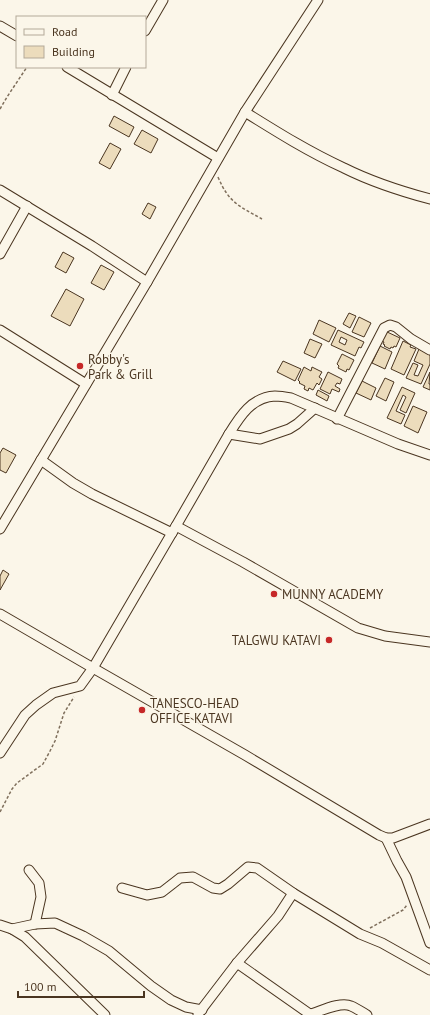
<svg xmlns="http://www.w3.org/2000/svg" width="430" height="1015" viewBox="0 0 430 1015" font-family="'PT Sans',sans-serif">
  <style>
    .building { fill: #ecdcbc; stroke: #4a3520; fill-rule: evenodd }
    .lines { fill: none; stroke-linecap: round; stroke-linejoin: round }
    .minor-casing { stroke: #4a3520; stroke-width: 11 }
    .path { stroke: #7f6f5c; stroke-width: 1.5; stroke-dasharray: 3 2; stroke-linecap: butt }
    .minor { stroke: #fbf6e9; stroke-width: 9 }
    .poi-dot { fill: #c62828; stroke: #fbf6e9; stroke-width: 1.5 }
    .labels { text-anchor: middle; stroke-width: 3; stroke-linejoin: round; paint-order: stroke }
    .poi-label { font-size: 13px; fill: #4a3520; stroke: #fbf6e9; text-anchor: start }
  </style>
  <rect width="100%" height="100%" fill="#fbf6e9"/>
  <g class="building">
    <path d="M114 116 134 127 129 137 109 126Z"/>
    <path d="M142 130 158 139 151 153 134 144Z"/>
    <path d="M110 143 121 149 110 169 99 163Z"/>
    <path d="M148 203 156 207 150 219 142 214Z"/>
    <path d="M63 252 74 258 66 273 55 267Z"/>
    <path d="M101 265 114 272 104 290 91 283Z"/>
    <path d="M66 289 84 299 70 326 51 316Z"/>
    <path d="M349 313 356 316 350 328 343 324Z"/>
    <path d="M359 317 371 323 364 337 352 332Z"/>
    <path d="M319 320 336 328 329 342 313 334Z"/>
    <path d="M338 330 364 342 361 348 359 347 355 356 331 345ZM341 337 347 340 345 345 339 342Z"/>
    <path d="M385 331 400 338 396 347 394 346 393 348 391 347 390 349 384 346 385 345 383 344 384 342 382 341 383 340 381 339Z"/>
    <path d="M310 339 322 344 315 358 304 353Z"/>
    <path d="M403 341 411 345 410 347 416 349 404 375 391 369Z"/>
    <path d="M380 346 392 352 385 369 372 363Z"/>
    <path d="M419 349 430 355V364L421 384 406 378 413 363 418 365 414 375 418 376 423 365 414 361Z"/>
    <path d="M342 354 354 360 349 370 347 369 346 372 338 368 339 366 337 364Z"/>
    <path d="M283 361 301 369 295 381 277 372Z"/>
    <path d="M304 367 311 371 312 367 322 372 319 377 322 379 319 385 317 383 313 390 309 388 308 391 304 389 305 386 299 383 300 382 298 380Z"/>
    <path d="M328 372 342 379 340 384 337 383 335 386 340 389 339 392 332 389 330 394 320 389Z"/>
    <path d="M430 372 429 384H430V390L423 387Z"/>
    <path d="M385 378 394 382 386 401 376 396Z"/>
    <path d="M362 381 376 388 371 400 356 393Z"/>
    <path d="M402 387 415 393 406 413 400 410 406 397 403 395 396 411 405 415 401 424 387 418Z"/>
    <path d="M318 390 329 396 327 401 316 395Z"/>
    <path d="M413 406 427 412 418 433 404 426Z"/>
    <path d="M3 448 16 455 6 473 0 470V453Z"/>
    <path d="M3 570 9 574 0 590V576Z"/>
  </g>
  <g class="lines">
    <g class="minor-casing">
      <g id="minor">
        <path d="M0 26 17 36"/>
        <path d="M145 31 163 0"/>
        <path d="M67 67 218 158"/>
        <path d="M112 95 126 67"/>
        <path d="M245 112C277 132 309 152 344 168 372 182 400 191 430 199"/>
        <path d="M0 190 92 246 147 282"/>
        <path d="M0 254 27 206"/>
        <path d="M0 330 86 384"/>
        <path d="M337 419 384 328 390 325 396 327 411 339 430 350"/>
        <path d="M229 434 260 439 289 429 297 424 315 408"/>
        <path d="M41 460 73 483 92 494 172 533"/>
        <path d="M176 526 243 562 358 628 385 636 430 642"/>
        <path d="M0 529 147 282 245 112 318 0"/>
        <path d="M0 614 93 668 245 755 379 835 386 838H393L430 824"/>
        <path d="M0 753 25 715 36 705 53 693 80 686 93 668 176 526 229 434C240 416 252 397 275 396 280 396 286 397 291 398L398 444 430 455"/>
        <path d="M386 838 397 861 406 877 430 943"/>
        <path d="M29 870 39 883 41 897 35 924"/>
        <path d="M122 888 147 895 162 892 180 878 193 877 213 888 220 889 228 884 248 867 257 868 293 893 360 934 382 943 430 970"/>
        <path d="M0 925 12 929 25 937 105 1015"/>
        <path d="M12 929 35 924 55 923 83 936 109 951 151 986 171 1000 186 1007 202 1010"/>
        <path d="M237 963 311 1015"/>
        <path d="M198 1014 237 963 278 916 293 893"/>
        <path d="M311 1014C321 1011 341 1001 351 1006 356 1008 362 1012 367 1015"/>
      </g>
    </g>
    <g class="path">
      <path d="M0 109 7 97 27 67"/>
      <path d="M218 177C229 203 239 206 262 219"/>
      <path d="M0 812 12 789 17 783 43 764 50 751 55 741 64 713 74 697"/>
      <path d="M370 928 403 910 407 905"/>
    </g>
    <use href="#minor" class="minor"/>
  </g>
  <g class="poi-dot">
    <circle cx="80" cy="366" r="4"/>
    <circle cx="274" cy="594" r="4"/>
    <circle cx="329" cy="640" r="4"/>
    <circle cx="142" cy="710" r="4"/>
  </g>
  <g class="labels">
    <g class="poi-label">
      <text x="88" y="364">Robby's<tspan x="88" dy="15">Park &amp; Grill</tspan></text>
      <text x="282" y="599">MUNNY ACADEMY</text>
      <text x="321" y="645" text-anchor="end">TALGWU KATAVI</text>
      <text x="150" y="708">TANESCO-HEAD<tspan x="150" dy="15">OFFICE KATAVI</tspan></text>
    </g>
  </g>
  <rect x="16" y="16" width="130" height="52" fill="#fbf6e9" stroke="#b4a999"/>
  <rect x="24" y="29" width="20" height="6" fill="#fbf6e9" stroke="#b4a999"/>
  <text x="52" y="36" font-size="12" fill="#4a3520">Road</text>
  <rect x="24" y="46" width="20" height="12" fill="#ecdcbc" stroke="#b4a999"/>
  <text x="52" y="56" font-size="12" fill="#4a3520">Building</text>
  <path d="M18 991v6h126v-6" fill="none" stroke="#4a3520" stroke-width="2"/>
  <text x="24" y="991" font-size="12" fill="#4a3520" stroke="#fbf6e9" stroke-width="3" paint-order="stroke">100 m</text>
</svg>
